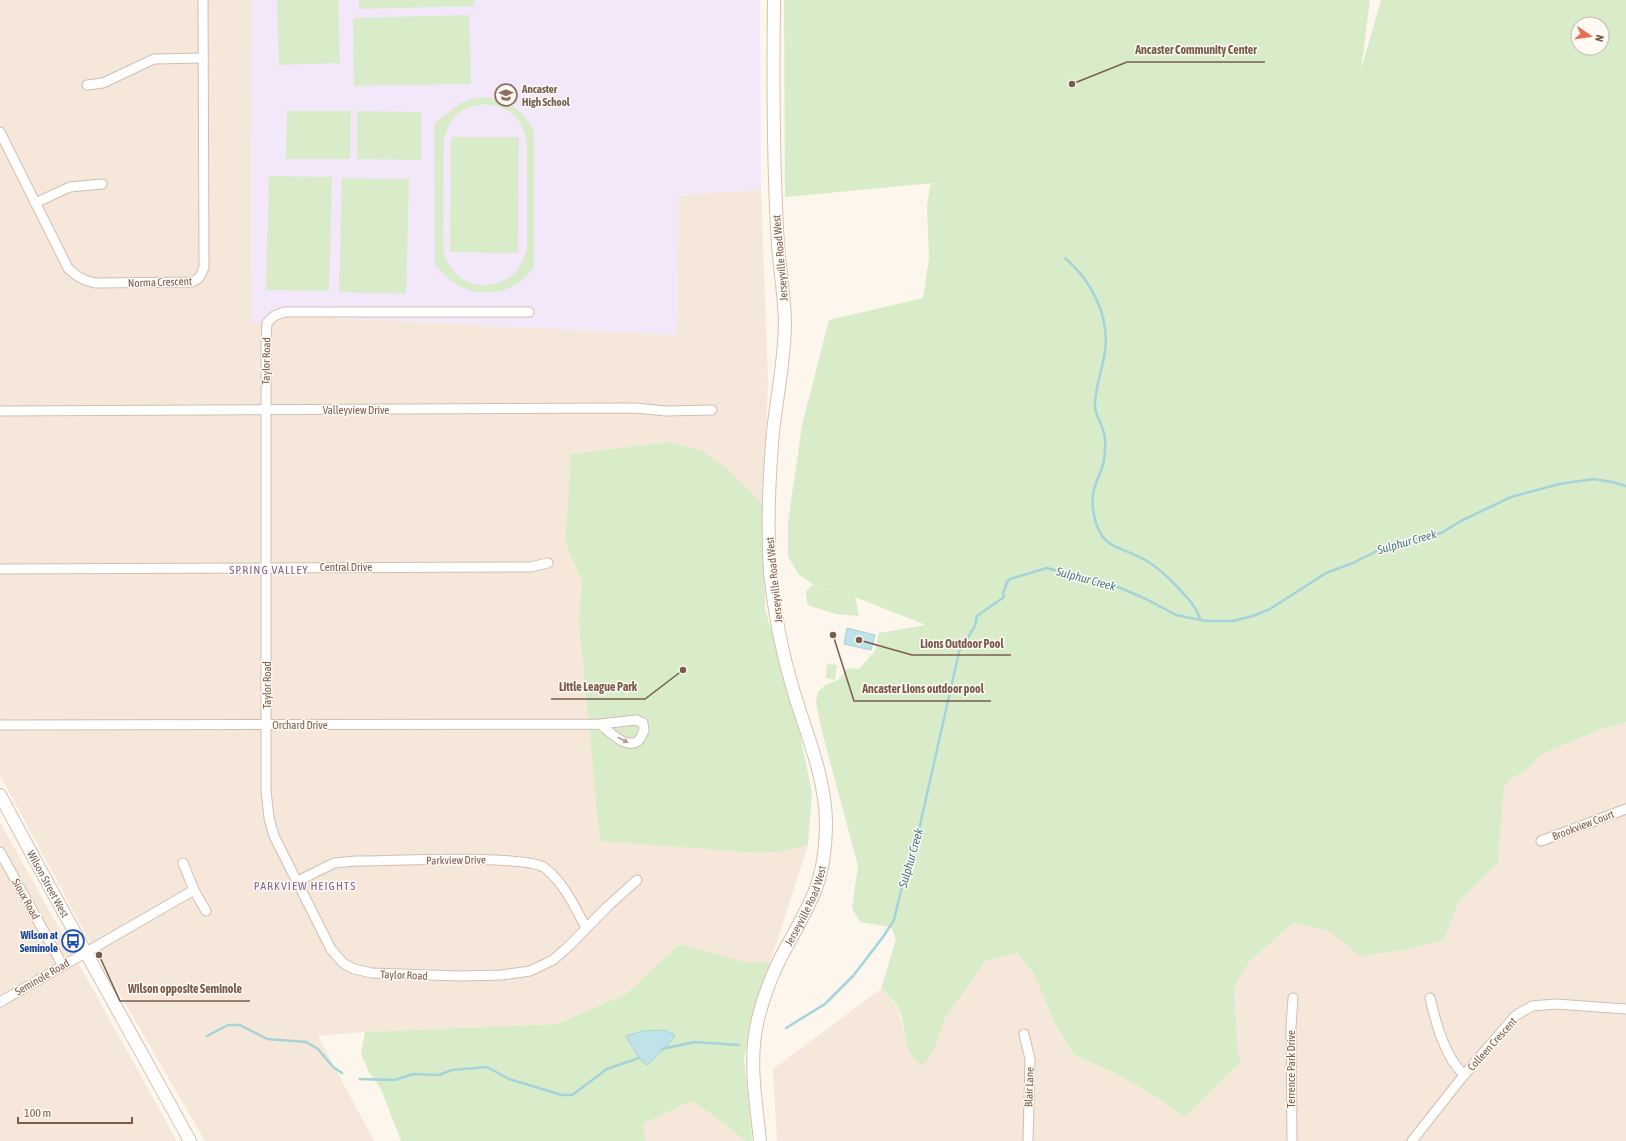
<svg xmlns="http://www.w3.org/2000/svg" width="1626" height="1141" viewBox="0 0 1626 1141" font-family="'Asap Condensed',sans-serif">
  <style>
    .residential { fill: #f5e8da }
    .education { fill: #f3e8fa }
    .green { fill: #d8ecc9; fill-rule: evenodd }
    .water { fill: #bfe3e8; stroke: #a5d3da }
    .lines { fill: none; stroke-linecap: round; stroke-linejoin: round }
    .stream { stroke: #a5d3da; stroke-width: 2.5 }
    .street-casing { stroke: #d1beb0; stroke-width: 11 }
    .secondary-casing { stroke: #d6c0b0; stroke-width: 14 }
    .street { stroke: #fff; stroke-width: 9 }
    .secondary { stroke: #fff; stroke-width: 12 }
    .oneway { fill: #af9d94 }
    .labels { text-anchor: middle; stroke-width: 3; stroke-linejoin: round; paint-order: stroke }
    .education-label { font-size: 11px; font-weight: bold; fill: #785e54; stroke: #fffaf3; text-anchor: start }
    .street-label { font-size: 11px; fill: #7a5c4d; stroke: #fffaf3 }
    .transit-label { font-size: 11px; font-weight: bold; fill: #164399; stroke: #fffaf3; text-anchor: end }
    .water-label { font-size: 12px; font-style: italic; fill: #437c86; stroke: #fffaf3 }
    .neighbourhood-label { font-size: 12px; letter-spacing: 1px; fill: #846695; stroke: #fffaf3 }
    .leader { fill: none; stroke: #7a5c4d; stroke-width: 1.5 }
    .callout-dot { fill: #7a5c4d; stroke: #fffaf3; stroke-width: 1.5 }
    .callout-label { font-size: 12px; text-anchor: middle; font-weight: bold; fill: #7a5c4d; stroke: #fffaf3; stroke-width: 3; stroke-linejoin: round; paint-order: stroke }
  </style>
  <rect width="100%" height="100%" fill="#fdf6ec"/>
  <g class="residential">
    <path d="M0 0H252L251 323 272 315 677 335 679 195 761 190 768 381 764 506 724 466 702 451 668 442 571 454 565 542 582 582 579 620 783 851 808 845 770 963 745 962 680 944 626 994 557 1024 365 1032 318 1036 374 1141H205L92 946 0 775Z"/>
    <path d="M1626 722V1141H777L773 1069 881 989 898 1007 908 1049 936 1044 945 1018 986 961 1017 953 1034 974 1053 1020 1074 1055 1113 1072 1160 1099 1185 1116 1241 1061 1238 1056 1234 987 1250 961 1293 923 1328 930 1360 956 1399 951 1444 940 1458 903 1498 863 1504 786 1510 779 1524 772 1542 754 1604 728Z"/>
    <path d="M0 822 177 1141H0Z"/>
    <path d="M692 1101 728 1126 745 1141H645L644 1123Z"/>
  </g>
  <path class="education" d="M252 0H760L761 190 679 195 677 335 272 315 262 322 251 323Z"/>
  <g class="green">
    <path d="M277 0H338L340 63 279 65Z"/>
    <path d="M359 0H474L475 6 359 9Z"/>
    <path d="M784 0H1370L1361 70 1381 0H1626V722L1604 728 1542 754 1524 772 1510 779 1504 786 1498 863 1458 903 1444 940 1399 951 1360 956 1328 930 1293 923 1250 961 1234 987 1238 1056 1242 1061 1185 1117 1160 1099 1113 1072 1074 1055 1053 1020 1034 974 1017 953 986 961 945 1018 936 1044 926 1062 922 1065C900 1051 908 1027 898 1007 895 1001 886 994 881 989L896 939 891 927 860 922 852 908 858 866 821 728 816 702 818 692 825 685 838 680 848 668 859 669 875 651 879 633 926 625 855 597 859 616 836 614 810 606 807 603 806 591 812 585 836 591 814 585 799 575 788 557V523L802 425 829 320 923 298 929 258 927 207 930 186 934 183 785 197ZM1578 24H1602V48H1578Z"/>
    <path d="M469 15 471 84 354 86 353 18Z"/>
    <path d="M484 97C511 101 521 108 534 132V267C530 271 526 277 521 281 501 296 474 296 454 283 447 279 442 271 435 266L434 124C453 108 458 101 484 97ZM484 104C512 107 523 118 527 145V249C524 257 521 265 516 272 513 275 509 277 506 279 479 295 450 279 443 250L444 138C451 116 461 107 484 104Z"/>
    <path d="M287 111H351L350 159H286Z"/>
    <path d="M357 111 421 112V160L357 159Z"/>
    <path d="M451 137H519L518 253 450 252Z"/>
    <path d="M269 176 332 177 329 291 266 290Z"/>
    <path d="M342 178 409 179 406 294 339 292Z"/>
    <path d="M668 442 702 451 724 466 764 506 765 609 797 719 812 793 808 845 783 851 760 853 600 841 579 620 582 582 565 542 571 454Z"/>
    <path d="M827 664 837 665 835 680 826 678Z"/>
    <path d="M680 944 745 962 770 963 772 969 754 1013 744 1059 751 1124 752 1141H745L728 1126 692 1101 644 1123 645 1141H401L381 1089 370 1074 361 1054 365 1032 557 1024 626 994Z"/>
  </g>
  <g class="water">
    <path d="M847 628 875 635 871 650 844 644Z"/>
    <path d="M664 1030 675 1035C674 1041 653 1059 647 1065L639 1058 626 1036 643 1031Z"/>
  </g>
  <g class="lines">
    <g class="stream">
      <path d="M1065 258C1091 280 1110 316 1105 351 1103 369 1094 389 1095 407 1096 415 1100 421 1102 427 1107 438 1105 449 1104 460 1103 468 1099 475 1096 483 1092 493 1092 505 1094 515 1101 551 1120 545 1145 560 1160 568 1196 602 1200 619H1198"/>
      <path d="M786 1028 825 1004 853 976 883 937 894 920 909 857 918 834 959 652 975 626 977 616 1004 597 1003 594 1007 582 1010 579 1047 568 1073 575 1086 580 1118 587 1146 599 1176 615 1206 621H1233L1253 616 1270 609 1326 573 1353 563 1381 549 1441 533 1461 521 1511 497 1559 484 1594 479 1612 482 1626 486"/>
      <path d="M207 1036 228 1025H240L267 1039 306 1042 318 1049 333 1067 342 1073"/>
      <path d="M662 1049 695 1042 739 1045"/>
      <path d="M360 1079 395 1080 413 1074 439 1075 452 1070 487 1067 509 1079 562 1095H572L607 1069 639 1058"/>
    </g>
    <g class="street-casing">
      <g id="street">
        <path d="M87 85 103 83 154 59 203 58"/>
        <path d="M0 132 68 268C77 277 84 281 96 283L192 282C200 279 201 275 204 267L203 0"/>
        <path d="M35 203 70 187 102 184"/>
        <path d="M529 312H284L274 316 267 323 266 345V790L269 818 274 836 331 949 343 963 354 969 372 973 459 976 502 975 530 971 553 960 569 946 607 907 637 880"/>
        <path d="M0 411 635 408 666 411 712 410"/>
        <path d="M0 569 530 567 548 563"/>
        <path d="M0 725 600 724 636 720 643 723 644 730C643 733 641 738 638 741 626 750 609 731 600 724"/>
        <path d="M1541 841 1626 809"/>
        <path d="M0 852 63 966"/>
        <path d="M296 882 334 863 356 861C387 861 527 854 545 868 564 883 575 907 586 928"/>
        <path d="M194 890 206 911"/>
        <path d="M1430 998C1436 1024 1445 1057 1464 1075"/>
        <path d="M0 1002 194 890 183 863"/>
        <path d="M1024 1034 1030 1059 1028 1141"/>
        <path d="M1292 1141 1291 1027 1293 998"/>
        <path d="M1412 1141 1464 1075 1515 1016 1532 1006 1556 1004 1626 1009"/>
      </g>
    </g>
    <g class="secondary-casing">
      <g id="secondary">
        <path id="s1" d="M0 795C62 911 127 1026 190 1141"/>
        <path id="s2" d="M760 1141C756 1100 748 1060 758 1019 763 999 771 977 780 959 792 936 805 915 815 891 823 870 826 845 826 822 825 774 805 731 792 686 781 649 774 610 770 572 767 525 769 478 773 432 777 395 785 359 785 321 784 290 778 259 777 228 773 152 773 76 774 0"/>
      </g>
    </g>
    <use href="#street" class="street"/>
    <use href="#secondary" class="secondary"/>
  </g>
  <defs><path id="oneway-solid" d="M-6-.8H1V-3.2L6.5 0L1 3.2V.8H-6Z"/></defs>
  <use class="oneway" href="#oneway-solid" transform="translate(623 740) rotate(28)"/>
  <defs>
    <g id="school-ring" transform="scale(1.15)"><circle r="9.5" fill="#fffaf3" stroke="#8d6e63" stroke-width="1.5"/><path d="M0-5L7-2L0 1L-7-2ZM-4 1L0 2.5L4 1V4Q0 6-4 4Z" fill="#8d6e63"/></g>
    <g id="bus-ring" transform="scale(1.15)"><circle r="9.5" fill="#fffaf3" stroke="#1a4fb4" stroke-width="1.5"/><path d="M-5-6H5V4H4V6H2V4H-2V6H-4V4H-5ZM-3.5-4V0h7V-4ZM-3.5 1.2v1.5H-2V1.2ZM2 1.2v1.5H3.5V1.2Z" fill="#1a4fb4"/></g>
  </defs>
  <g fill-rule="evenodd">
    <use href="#school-ring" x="506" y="95"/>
    <use href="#bus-ring" x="73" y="941"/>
  </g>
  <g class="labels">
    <g class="education-label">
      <text x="522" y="93">Ancaster<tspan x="522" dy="13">High School</tspan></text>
    </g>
    <g class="street-label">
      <text transform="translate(780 258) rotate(-95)" y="4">Jerseyville Road West</text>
      <text transform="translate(160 282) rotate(-2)" y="4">Norma Crescent</text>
      <text transform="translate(266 361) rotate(-89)" y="4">Taylor Road</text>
      <text x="356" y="414">Valleyview Drive</text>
      <text x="346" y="571">Central Drive</text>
      <text transform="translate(774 580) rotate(-96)" y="4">Jerseyville Road West</text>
      <text transform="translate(267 685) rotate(-90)" y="4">Taylor Road</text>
      <text x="300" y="729">Orchard Drive</text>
      <text transform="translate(1583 825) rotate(-21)" y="4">Brookview Court</text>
      <text transform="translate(456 860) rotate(-1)" y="4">Parkview Drive</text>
      <text dy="4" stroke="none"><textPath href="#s1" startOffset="101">Wilson Street West</textPath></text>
      <text transform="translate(26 899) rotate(61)" y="4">Sioux Road</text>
      <text dy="4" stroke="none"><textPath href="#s2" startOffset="246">Jerseyville Road West</textPath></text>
      <text transform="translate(404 975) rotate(2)" y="4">Taylor Road</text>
      <text transform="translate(42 977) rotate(-30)" y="4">Seminole Road</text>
      <text transform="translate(1492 1044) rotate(-48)" y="4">Colleen Crescent</text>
      <text transform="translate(1291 1069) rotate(-90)" y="4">Terrence Park Drive</text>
      <text transform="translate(1029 1087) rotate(-88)" y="4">Blair Lane</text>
    </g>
    <g class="transit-label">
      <text x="58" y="939">Wilson at<tspan x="58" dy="13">Seminole</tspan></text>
    </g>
    <g class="water-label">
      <text transform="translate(1407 542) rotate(-16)" y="4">Sulphur Creek</text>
      <text transform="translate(1086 579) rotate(15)" y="4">Sulphur Creek</text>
      <text transform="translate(911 858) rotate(-74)" y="4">Sulphur Creek</text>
    </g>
    <g class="neighbourhood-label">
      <text x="269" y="574">SPRING VALLEY</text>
      <text x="305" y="890">PARKVIEW HEIGHTS</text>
    </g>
  </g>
  <path class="leader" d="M1072 84L1127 62H1265M859 640L912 655H1011M683 670L645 699H551M833 635L854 701H991M99 955L120 1001H250"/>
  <g class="callout-dot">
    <circle cx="1072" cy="84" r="4"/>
    <circle cx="859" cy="640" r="4"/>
    <circle cx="683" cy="670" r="4"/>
    <circle cx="833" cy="635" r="4"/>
    <circle cx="99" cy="955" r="4"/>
  </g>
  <g class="callout-label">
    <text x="1196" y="54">Ancaster Community Center</text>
    <text x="962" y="648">Lions Outdoor Pool</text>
    <text x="598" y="691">Little League Park</text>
    <text x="923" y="693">Ancaster Lions outdoor pool</text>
    <text x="185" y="993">Wilson opposite Seminole</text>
  </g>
  <g transform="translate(1590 36) rotate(103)"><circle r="19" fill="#fffaf3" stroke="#cabbb1"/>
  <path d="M0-3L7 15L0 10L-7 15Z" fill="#e76f51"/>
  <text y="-6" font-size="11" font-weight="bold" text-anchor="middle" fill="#7a5c4d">N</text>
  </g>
  <path d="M18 1117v6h114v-6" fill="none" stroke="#7a5c4d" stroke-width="2"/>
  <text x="24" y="1117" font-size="12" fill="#7a5c4d" stroke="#fffaf3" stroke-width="3" paint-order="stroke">100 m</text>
</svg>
